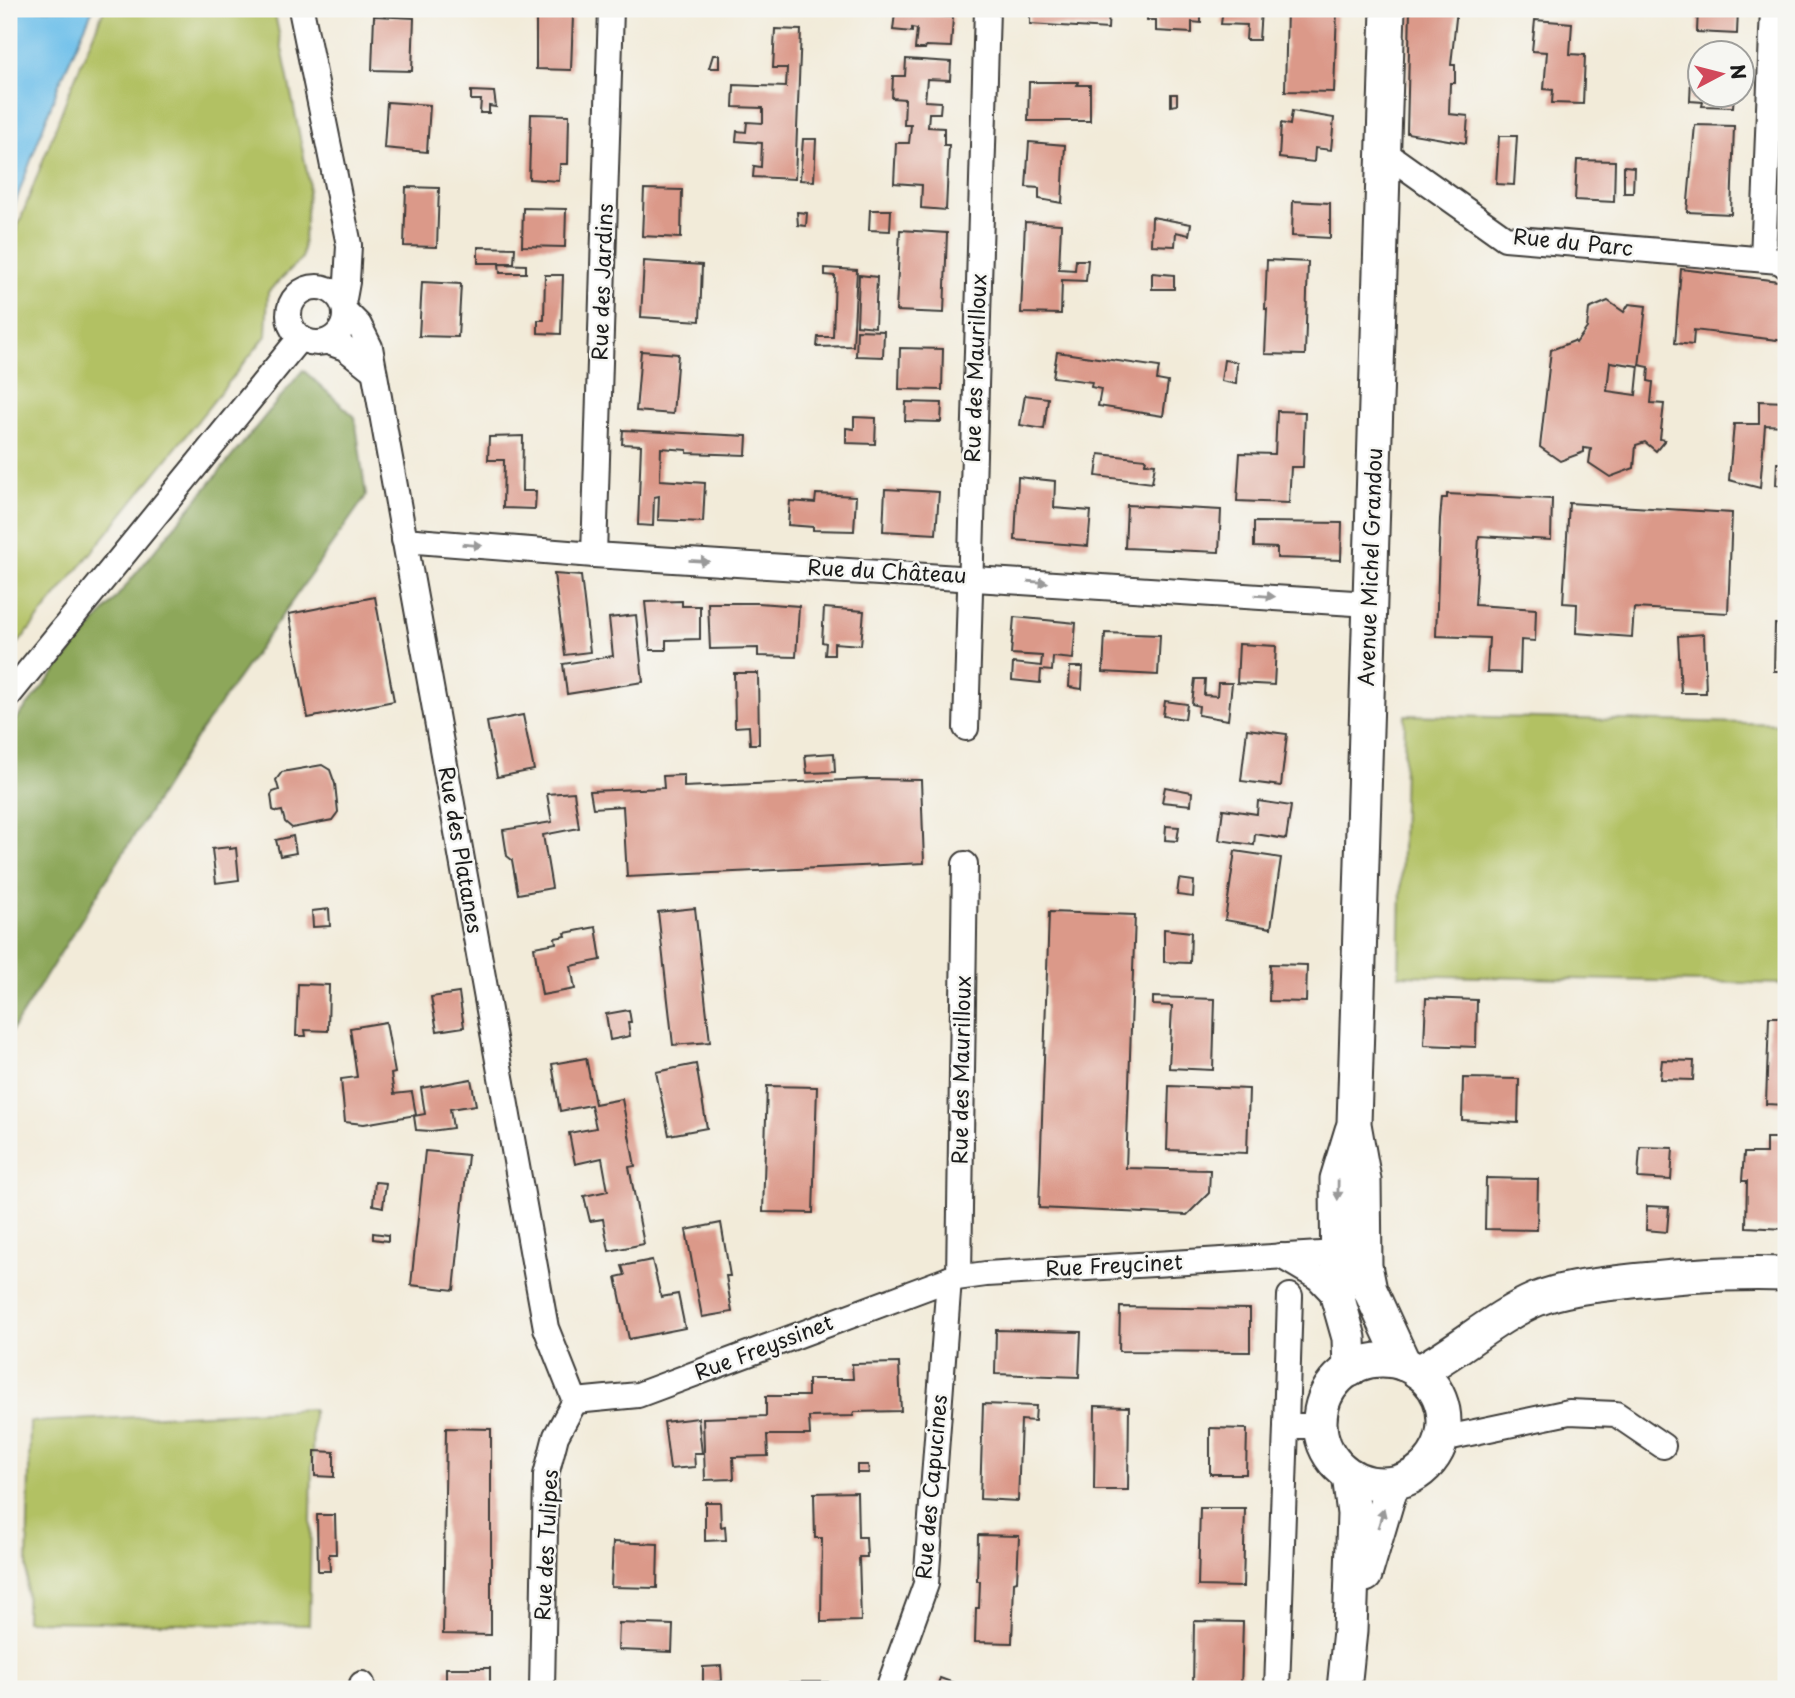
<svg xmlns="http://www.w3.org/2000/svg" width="1795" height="1698" viewBox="0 0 1795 1698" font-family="'Playpen Sans',sans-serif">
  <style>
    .green { fill: #b2c164; stroke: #676e40; stroke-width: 2 }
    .forest { fill: #8da75a; stroke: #54623b; stroke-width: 2 }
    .water { fill: #6ec0ea; stroke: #456e83; stroke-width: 2 }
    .building { fill: #db9989 }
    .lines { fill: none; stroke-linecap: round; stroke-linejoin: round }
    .street-casing { stroke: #3c3b38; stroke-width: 28 }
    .secondary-casing { stroke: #3c3b38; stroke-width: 37 }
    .street { stroke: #fff; stroke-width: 24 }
    .secondary { stroke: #fff; stroke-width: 33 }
    .oneway { fill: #999 }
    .labels { text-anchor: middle; stroke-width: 5; stroke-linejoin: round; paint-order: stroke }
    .street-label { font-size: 21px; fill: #1c1c1c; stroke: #f6f6f2 }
  </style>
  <rect width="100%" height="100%" fill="#f6f6f2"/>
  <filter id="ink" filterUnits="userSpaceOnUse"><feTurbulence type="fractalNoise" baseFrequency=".0143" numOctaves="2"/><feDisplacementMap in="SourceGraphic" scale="14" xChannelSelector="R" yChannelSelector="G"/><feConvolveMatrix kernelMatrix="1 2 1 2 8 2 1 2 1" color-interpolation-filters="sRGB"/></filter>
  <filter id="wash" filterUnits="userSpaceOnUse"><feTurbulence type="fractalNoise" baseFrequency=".00686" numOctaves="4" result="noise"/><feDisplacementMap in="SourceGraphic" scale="28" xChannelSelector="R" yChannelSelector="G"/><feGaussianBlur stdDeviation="1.57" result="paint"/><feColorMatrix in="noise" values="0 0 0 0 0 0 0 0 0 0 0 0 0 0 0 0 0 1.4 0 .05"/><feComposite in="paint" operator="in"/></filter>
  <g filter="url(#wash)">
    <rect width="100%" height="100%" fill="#f2ebd9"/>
    <g class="green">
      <path d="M104 9H274L309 182 302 258 268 292 266 336 9 655V250L69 92Z"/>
      <path d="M1405 715 1786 724V984L1399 975Z"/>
      <path d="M313 1409 309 1625 26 1621 30 1422Z"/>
    </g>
    <path class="forest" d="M303 370 355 417 366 496 191 745 9 1035V728Z"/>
    <path class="water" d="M9 9H93L59 84 9 220Z"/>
    <g id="blocks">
      <g class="building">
        <path d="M1030 9H1109L1108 29 1030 24Z"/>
        <path d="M1147 9H1201V23L1192 22V33L1156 31V20H1147Z"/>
        <path d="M1223 9H1261L1259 40H1246L1247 25 1221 24Z"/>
        <path d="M1287 9H1337L1334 92 1285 91Z"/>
        <path d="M1410 9H1457L1451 65H1455V83H1450L1449 114 1468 116 1466 143 1407 133Z"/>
        <path d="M1698 9H1738L1737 34 1697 32Z"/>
        <path d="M895 13 953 17 951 47 926 46 925 49H915L917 29 912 28V32L893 30Z"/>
        <path d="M374 16 414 18 412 71 372 70Z"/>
        <path d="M536 16H573L571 70 536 69Z"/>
        <path d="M1535 20 1572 23 1570 54 1585 55 1583 104 1552 103 1553 90 1544 89 1547 52 1532 51Z"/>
        <path d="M775 29 801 30 795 179 753 177 754 166 761 167 762 143 736 141 737 131 746 132 747 122 763 123V108L733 107 734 85 786 87 787 68H773Z"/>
        <path d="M713 55H719V68H709Z"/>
        <path d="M906 59 951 62 950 80 927 79 925 101 941 102 940 113H929L928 127 944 128V145H949L946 210 921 208 922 185 894 183 896 143H909L911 125H904L905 99 892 98 893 76H905Z"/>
        <path d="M1697 69H1700V94H1734L1733 107 1702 106 1703 102 1690 101 1691 77Z"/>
        <path d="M1029 82H1078L1077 85H1090V121H1028Z"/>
        <path d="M471 91 494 92 496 107 489 106V113H480L481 100H471Z"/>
        <path d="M1171 94H1177V105L1171 106Z"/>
        <path d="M387 102 430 105 427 152 384 148Z"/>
        <path d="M1292 111 1334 118 1331 150 1315 148 1314 162 1279 158 1281 123 1290 125Z"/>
        <path d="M531 114 569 115 568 164H560L559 181 529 179Z"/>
        <path d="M1695 125 1734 126 1731 214 1687 212Z"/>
        <path d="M1499 136H1517L1514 185 1496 184Z"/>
        <path d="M803 139H816L814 181 800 180Z"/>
        <path d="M1029 142 1065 145 1062 203 1039 199V188L1026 187Z"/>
        <path d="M1577 160 1615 161 1614 202 1575 200Z"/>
        <path d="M1624 166 1634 167 1633 193H1624Z"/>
        <path d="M406 187 439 188 437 247 404 246Z"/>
        <path d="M644 189 682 190 681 238 642 236Z"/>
        <path d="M1293 201 1330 203V238L1292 236Z"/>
        <path d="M523 208 566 209 565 247 522 246Z"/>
        <path d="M870 210H891L890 231 869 230Z"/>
        <path d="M797 212 807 213 806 226 798 225Z"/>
        <path d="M1152 217 1191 224 1189 235 1176 232 1175 246 1151 245Z"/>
        <path d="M1025 222 1061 224 1059 269 1075 270 1076 260H1088L1086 281 1062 280 1061 314 1021 313Z"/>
        <path d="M900 230 947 233 944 313 896 311Z"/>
        <path d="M478 247 515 248 514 263H478Z"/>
        <path d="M1267 260 1308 262 1305 355 1265 354 1267 309H1265Z"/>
        <path d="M644 261 702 265 700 321 641 317Z"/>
        <path d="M499 264 526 265V273H500Z"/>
        <path d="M825 268 857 270 853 346 817 347 818 337H833L835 276 825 275Z"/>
        <path d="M1681 269 1786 282V341L1694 330 1693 345 1675 343Z"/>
        <path d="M1152 273 1174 275V289H1152Z"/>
        <path d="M545 275H563L561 334 538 333V320H544Z"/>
        <path d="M859 275 877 277 875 327 857 325Z"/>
        <path d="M422 282 461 284 458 337 419 336Z"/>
        <path d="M1608 301 1624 312 1629 304 1646 306 1639 366 1610 362 1607 391 1636 395 1639 365 1649 367 1648 381 1653 382 1651 403 1664 404 1660 439 1665 440 1656 451 1645 442 1636 445 1634 468 1610 477 1589 463 1591 449 1584 448V452L1560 461 1540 447 1551 350 1574 341 1576 343 1587 328 1589 309Z"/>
        <path d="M857 330 884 331 883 357 856 356Z"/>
        <path d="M900 348 943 349 942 390 899 389Z"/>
        <path d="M641 351 678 354 673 414 636 411Z"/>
        <path d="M1057 352 1159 367 1157 380 1168 382 1163 416 1098 406 1101 389 1091 387 1092 382 1053 377Z"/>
        <path d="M1224 360 1237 362 1236 384 1221 381Z"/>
        <path d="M1025 395 1048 398 1044 429 1020 425Z"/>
        <path d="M1759 401 1786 402V426L1765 425 1760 488 1729 480 1734 424H1759Z"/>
        <path d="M906 402 942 403 941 422 905 421Z"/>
        <path d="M1277 411 1305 412 1303 467H1291L1289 503 1237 501 1240 453 1275 454Z"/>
        <path d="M854 417 876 418 875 444 846 443V428L854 429Z"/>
        <path d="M623 430 747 436 746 455 687 453V450L661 448 660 480 705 483 703 522 658 520 659 496 654 497 653 526 638 525 641 445 622 444Z"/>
        <path d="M523 436 522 491H536L535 509 503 508 504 460H488L489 437Z"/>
        <path d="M1099 454 1146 459 1145 463 1155 464 1152 483 1096 476Z"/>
        <path d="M1777 463H1786V486L1776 485Z"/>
        <path d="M1018 477 1055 481 1054 508 1091 511 1088 546 1015 540Z"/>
        <path d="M885 489 939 492 936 534 883 531Z"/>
        <path d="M816 494 856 496 854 531 813 530V527L788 525 790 501 815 503Z"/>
        <path d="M1447 494 1552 499 1551 540 1479 536 1475 605 1536 609 1535 641 1521 640 1520 673 1487 672 1489 638 1436 636 1440 519 1442 498H1447Z"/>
        <path d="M1569 503 1732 513 1728 613 1634 608 1632 637 1576 633 1577 604 1563 603Z"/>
        <path d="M1127 505 1221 510 1219 552 1125 548Z"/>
        <path d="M1254 522 1342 523 1341 560 1277 558V548L1254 547Z"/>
        <path d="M554 574 581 576 590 652 565 655Z"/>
        <path d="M375 597 394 701 308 718 289 614Z"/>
        <path d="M682 601V606H700V639L666 640V650H650L645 602Z"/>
        <path d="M708 603H758L799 606 796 657 758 656V648L710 649Z"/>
        <path d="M824 608 864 611 861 645 834 643V655H825L826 643 822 642Z"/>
        <path d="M636 615 643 682 567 694 563 664 613 656 609 618Z"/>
        <path d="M1014 617 1076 623 1073 659 1053 657 1052 671 1041 670 1040 683 1012 680 1013 663 1041 666 1042 656 1011 654Z"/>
        <path d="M1775 624 1786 625V671H1774Z"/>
        <path d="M1105 633 1160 635 1158 675 1103 672Z"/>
        <path d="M1704 634 1706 693H1681L1678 636Z"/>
        <path d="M1239 644 1276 646 1274 685 1237 683Z"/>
        <path d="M1070 667H1083L1082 689 1069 687Z"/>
        <path d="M734 673H758L759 744H750L749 726 735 727Z"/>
        <path d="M1195 679H1205L1204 695 1217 696 1218 683H1232L1228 720 1198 715 1199 706 1192 704Z"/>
        <path d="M1165 701 1187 704 1185 719 1163 716Z"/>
        <path d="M523 715 534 770 497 777 487 722Z"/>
        <path d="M1247 729 1287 734 1281 786 1241 781Z"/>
        <path d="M834 753 835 772 807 773 805 755Z"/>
        <path d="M322 765 330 770 335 784 338 812 332 820 292 828 285 822 282 811 277 812 273 810 271 795 273 792 279 790 276 780 282 772Z"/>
        <path d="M684 775V787L869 779 921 780 924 863 627 877 623 806 593 808 590 791 664 788 663 776Z"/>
        <path d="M1165 787 1192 792 1191 805 1162 802Z"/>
        <path d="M574 792 579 828 543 835 552 888 518 894 512 860 507 856 503 830 552 822 547 794Z"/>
        <path d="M1258 801 1291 806 1286 839 1255 834 1254 845 1219 840 1223 809 1257 814Z"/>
        <path d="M1166 826 1179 827 1177 841 1165 840Z"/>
        <path d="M293 836 296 853 280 856 276 840Z"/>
        <path d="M230 847V849L236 848 239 880 216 883 212 849Z"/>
        <path d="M1235 851 1281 858 1271 928 1225 920Z"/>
        <path d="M1179 879 1194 881 1193 897 1177 895Z"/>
        <path d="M695 908 710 1042 673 1045 658 912Z"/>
        <path d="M329 909 330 926 313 927 312 911Z"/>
        <path d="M1049 912 1135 915 1126 1168 1210 1170 1209 1193 1187 1215 1039 1208Z"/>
        <path d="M596 927 601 960 571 966 575 989 542 995 534 947 556 943 555 938 566 936 565 933Z"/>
        <path d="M1164 929 1191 932 1190 963 1164 962Z"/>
        <path d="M1270 964 1307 965 1306 1002 1269 1001Z"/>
        <path d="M298 984 329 985 328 1031 305 1030 306 1036H296Z"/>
        <path d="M459 993 464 1027 437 1031 431 997Z"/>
        <path d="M1153 997 1215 999 1213 1070 1169 1068 1172 1006 1153 1005Z"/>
        <path d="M1426 998 1477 1000 1476 1047 1424 1045Z"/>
        <path d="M629 1010 631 1022H628L630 1036 610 1040 606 1014Z"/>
        <path d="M1769 1017H1786V1105L1766 1104Z"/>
        <path d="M386 1022 395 1073 391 1074 394 1094 412 1092 416 1115 364 1124 345 1122 341 1079 357 1077 350 1028Z"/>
        <path d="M586 1058 595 1104 622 1099 635 1166 629 1167 644 1244 609 1251 603 1219 590 1221 584 1196 608 1191 602 1158 575 1164 569 1133 596 1128 591 1105 560 1111 552 1064Z"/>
        <path d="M1662 1060 1694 1061 1693 1080 1660 1079Z"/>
        <path d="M696 1064 707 1128 669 1135 656 1072Z"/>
        <path d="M1463 1078 1519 1079 1518 1123 1462 1120Z"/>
        <path d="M471 1079 476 1105 450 1109 453 1128 431 1131 416 1130 414 1116 425 1114 421 1088Z"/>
        <path d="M767 1086 817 1087 813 1213 763 1212Z"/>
        <path d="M1169 1086 1249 1089 1247 1153 1167 1150Z"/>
        <path d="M1766 1138H1786V1229L1746 1227 1747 1181H1742L1744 1153H1766Z"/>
        <path d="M1640 1147 1673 1148 1671 1180 1638 1178Z"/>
        <path d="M425 1151 468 1155 454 1290 411 1285Z"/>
        <path d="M1486 1178 1538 1179 1537 1230 1485 1229Z"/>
        <path d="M375 1182 386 1183 383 1207 373 1205Z"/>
        <path d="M1647 1206 1669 1207 1667 1232 1646 1230Z"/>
        <path d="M721 1223 730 1276H726L732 1312 702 1317 686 1230Z"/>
        <path d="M373 1233 388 1235V1241L373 1239Z"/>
        <path d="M652 1260 661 1297 678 1294 685 1328 629 1339 616 1277 625 1275 622 1266Z"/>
        <path d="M1120 1307 1250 1309V1352L1119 1351Z"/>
        <path d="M996 1330 1081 1332 1079 1377 995 1374Z"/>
        <path d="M899 1363 901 1411 854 1412 853 1416 809 1417 810 1435H767L768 1456 733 1457 734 1479 705 1480 703 1418 766 1416V1396H808V1379H853L852 1364Z"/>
        <path d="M983 1404 1036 1406 1035 1421 1021 1420 1018 1501 980 1499Z"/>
        <path d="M1095 1406 1129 1407 1128 1490H1094Z"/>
        <path d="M698 1418 702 1453H694L695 1467 670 1469 664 1422Z"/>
        <path d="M446 1428 491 1429V1635L443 1634Z"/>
        <path d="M1210 1428 1247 1429 1246 1474H1210Z"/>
        <path d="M315 1451 334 1452V1477L315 1476Z"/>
        <path d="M857 1465H868L869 1473H857Z"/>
        <path d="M857 1492 858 1537H866L867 1557H859L861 1621 821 1622 822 1538H815L814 1493Z"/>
        <path d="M705 1502H720L721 1527 725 1526 726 1540 705 1541Z"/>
        <path d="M1200 1508H1245L1243 1587 1198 1586Z"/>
        <path d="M317 1515H335L336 1554H329L330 1571H318Z"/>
        <path d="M978 1535 1019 1536 1017 1581 1014 1582 1012 1643 975 1642 976 1608H979L980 1581H977Z"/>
        <path d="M613 1542 658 1544 657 1588 611 1587Z"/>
        <path d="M1194 1621 1243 1622 1241 1689H1193Z"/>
        <path d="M619 1623 673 1625 672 1652 618 1650Z"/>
        <path d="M721 1666 722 1681 703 1683V1667Z"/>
        <rect x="446" y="1668" width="44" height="21"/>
        <path d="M940 1678 970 1689H936Z"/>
        <rect x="789" y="1682" width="39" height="7"/>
      </g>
    </g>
  </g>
  <g filter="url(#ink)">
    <use href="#blocks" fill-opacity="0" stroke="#3c3b38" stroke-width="2"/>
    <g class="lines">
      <g class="street-casing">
        <g id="street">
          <path d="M301 9 349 245 347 282 343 304"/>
          <path d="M1384 152 1505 238 1779 261 1786 266"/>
          <path d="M1763 259 1773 9"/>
          <circle cx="317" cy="315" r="28"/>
          <path d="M345 311 359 325 370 347 546 1328 575 1401"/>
          <path d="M328 342 345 348 374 371"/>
          <path d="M404 540 594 555 1370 604"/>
          <path d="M594 555 611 9"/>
          <path d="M9 695 300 338"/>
          <path d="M966 728 987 9"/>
          <path d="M1281 1256 1318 1278 1338 1299"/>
          <path d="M959 1277 965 864"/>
          <path d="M575 1401 638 1395 949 1279 986 1274 1337 1253 1346 1267"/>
          <path d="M1286 1426 1290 1296"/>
          <path d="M1442 1439 1569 1412 1616 1414 1663 1446"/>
          <path d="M362 1684V1689"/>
          <path d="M542 1689 546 1475 556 1436 575 1401"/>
          <path d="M888 1689 926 1584 949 1279"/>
          <path d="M1277 1689 1286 1426H1321"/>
        </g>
      </g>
      <g class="secondary-casing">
        <g id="secondary">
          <path d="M1388 9 1354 1124 1364 1180 1365 1266 1370 1290 1404 1364"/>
          <circle cx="1382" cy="1422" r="62"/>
          <path d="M1350 1370 1349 1338 1338 1299 1337 1179 1352 1130"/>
          <path d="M1418 1372C1459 1351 1494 1317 1537 1299 1562 1289 1589 1286 1615 1283 1672 1276 1729 1272 1786 1274"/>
          <path d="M1365 1575 1392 1484"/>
          <path d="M1344 1689 1350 1631 1354 1514 1349 1475"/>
        </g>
      </g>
      <use href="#street" class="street"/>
      <use href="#secondary" class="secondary"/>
    </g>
    <defs><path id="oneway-solid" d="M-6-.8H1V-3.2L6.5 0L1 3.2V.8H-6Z" transform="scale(1.75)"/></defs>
    <g class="oneway">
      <use href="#oneway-solid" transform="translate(472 545) rotate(4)"/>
      <use href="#oneway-solid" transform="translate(699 561) rotate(3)"/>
      <use href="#oneway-solid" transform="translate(1038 582) rotate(4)"/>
      <use href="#oneway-solid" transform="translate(1265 596) rotate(4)"/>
      <use href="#oneway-solid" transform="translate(1338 1190) rotate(91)"/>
      <use href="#oneway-solid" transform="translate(1381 1518) rotate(-73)"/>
    </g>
  </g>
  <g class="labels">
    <g class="street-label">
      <text transform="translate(1573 243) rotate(6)" y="7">Rue du Parc</text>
      <text transform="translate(603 282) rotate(-88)" y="7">Rue des Jardins</text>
      <text transform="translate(976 368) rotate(-88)" y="7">Rue des Maurilloux</text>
      <text transform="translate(1371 567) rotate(-88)" y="7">Avenue Michel Grandou</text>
      <text transform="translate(887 572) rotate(3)" y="7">Rue du Château</text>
      <text transform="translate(460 850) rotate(80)" y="7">Rue des Platanes</text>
      <text transform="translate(962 1070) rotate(-89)" y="7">Rue des Maurilloux</text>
      <text transform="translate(1114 1266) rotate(-3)" y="7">Rue Freycinet</text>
      <text transform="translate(764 1348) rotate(-21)" y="7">Rue Freyssinet</text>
      <text transform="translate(932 1487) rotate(-85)" y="7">Rue des Capucines</text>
      <text transform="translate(547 1545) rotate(-87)" y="7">Rue des Tulipes</text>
    </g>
  </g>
  <rect width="1795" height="1698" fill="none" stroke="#f6f6f2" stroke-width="35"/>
  <g transform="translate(1721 74) rotate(83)"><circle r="33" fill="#f6f6f2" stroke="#9f9f9c" stroke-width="2"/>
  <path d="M0-5L12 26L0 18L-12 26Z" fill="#d1495b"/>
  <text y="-10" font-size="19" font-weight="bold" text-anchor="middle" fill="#1c1c1c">N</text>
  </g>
</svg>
